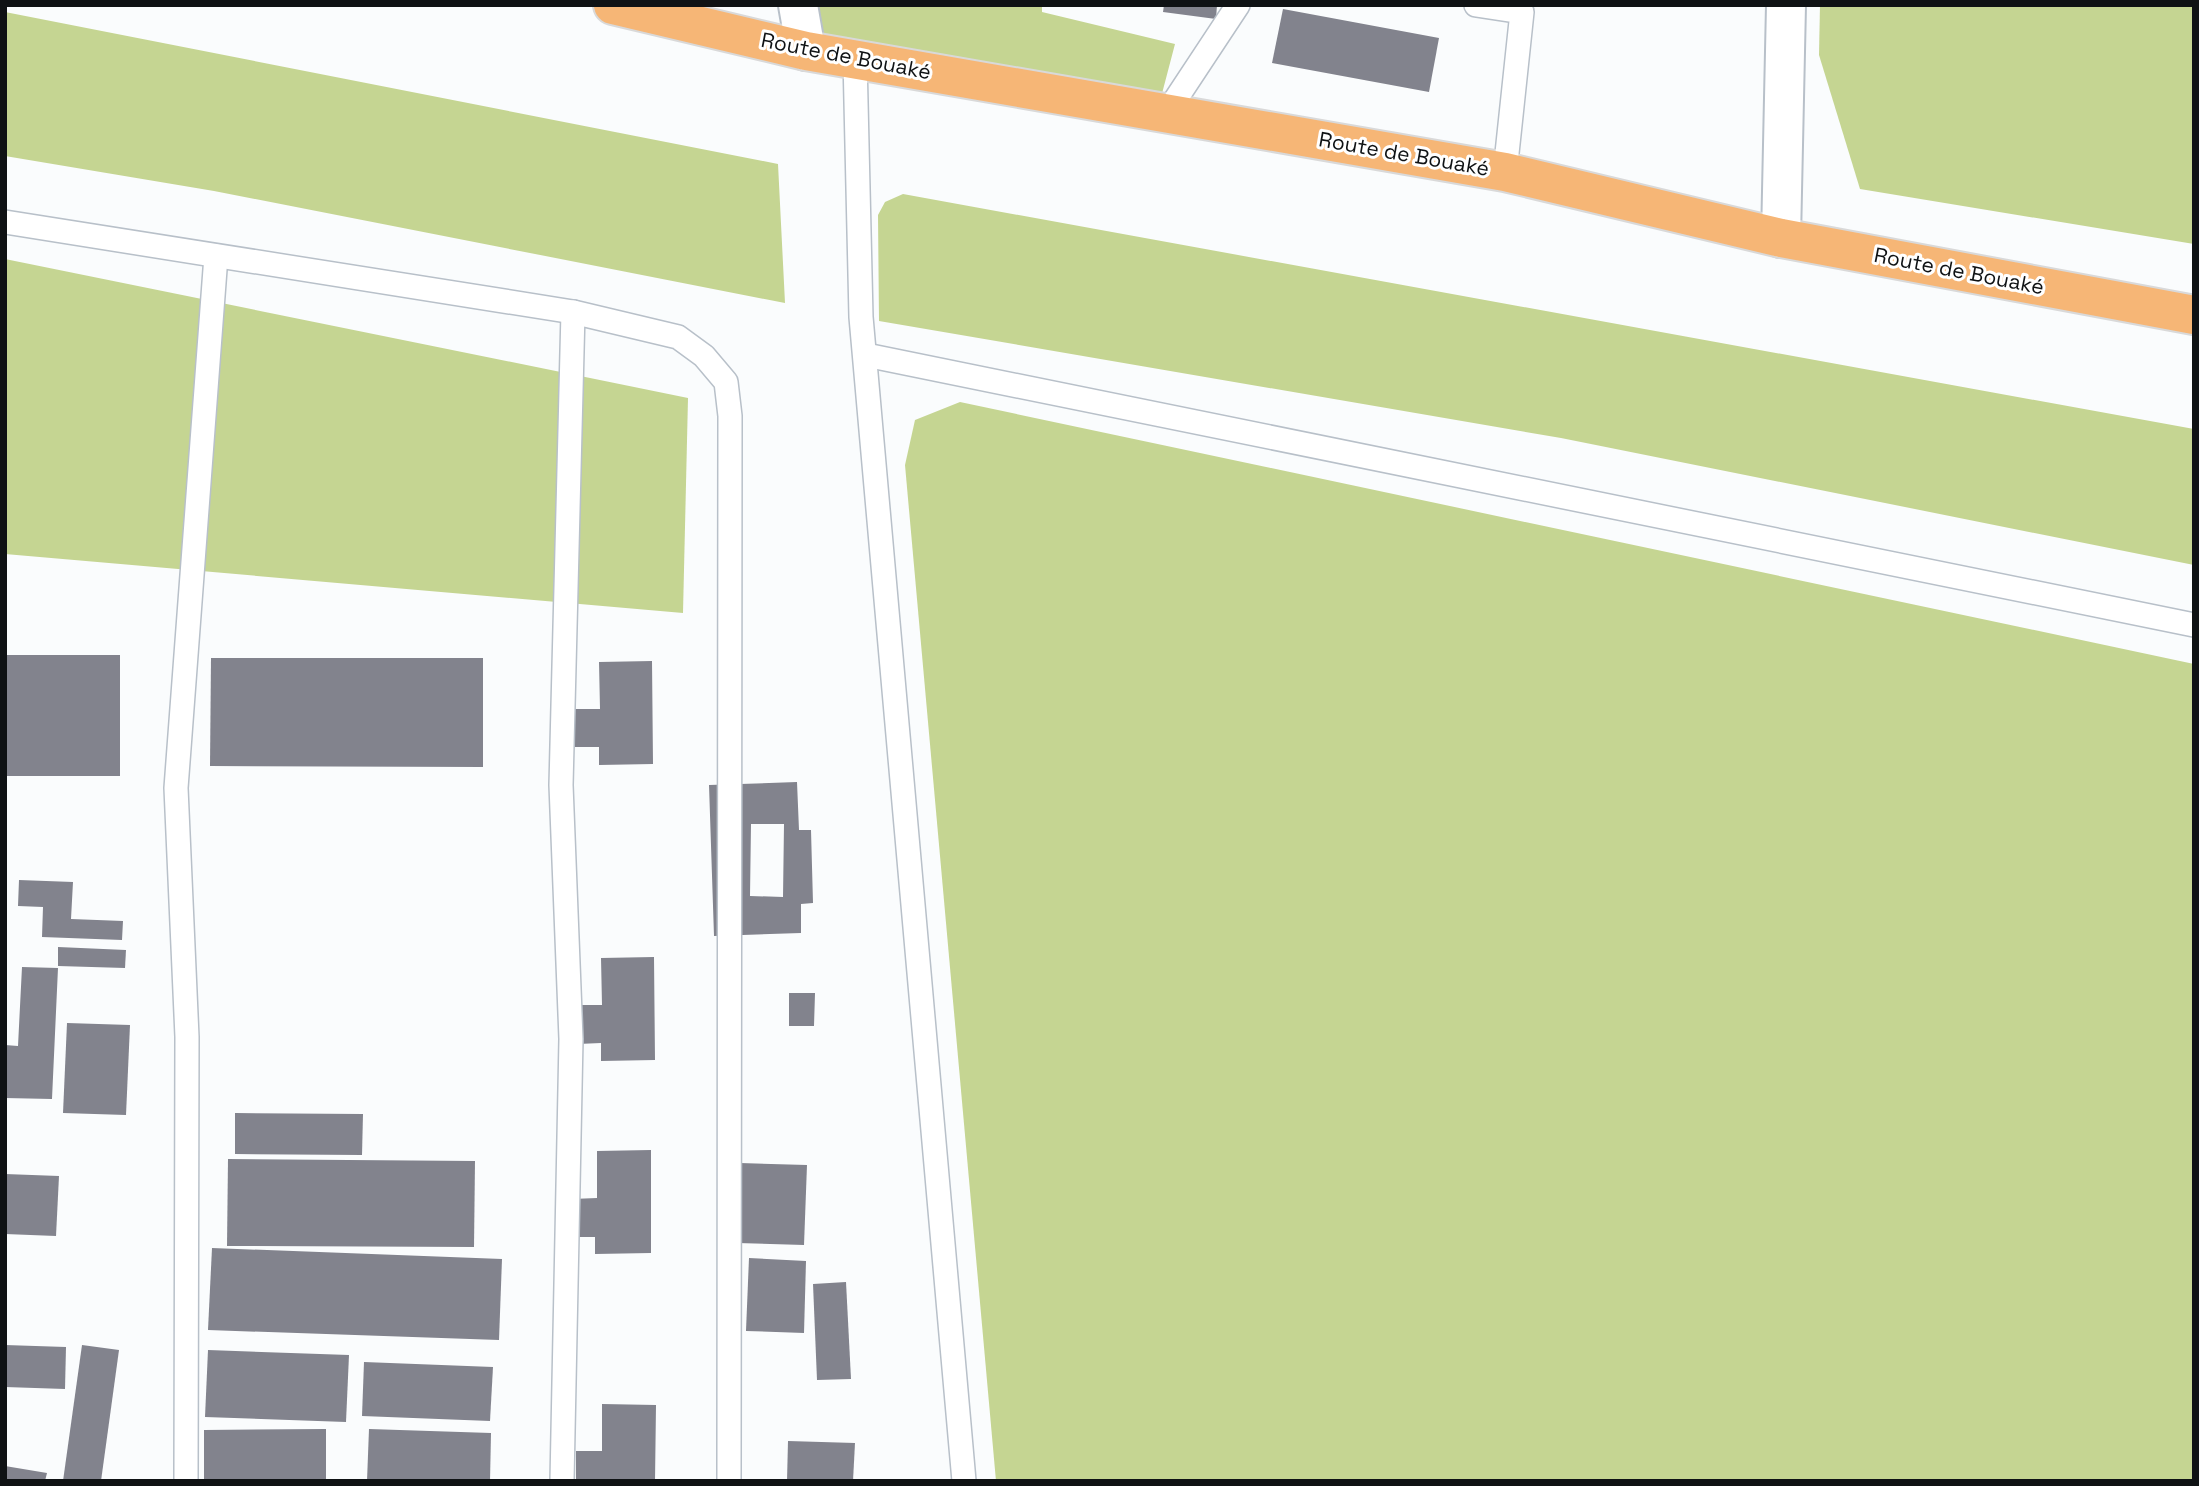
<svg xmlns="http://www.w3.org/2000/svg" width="2199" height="1486" viewBox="0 0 2199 1486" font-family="'Space Grotesk',sans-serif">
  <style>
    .green { fill: #c5d592 }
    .building { fill: #82838d; fill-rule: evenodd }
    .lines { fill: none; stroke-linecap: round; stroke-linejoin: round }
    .service-casing { stroke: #b8c0c9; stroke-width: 26 }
    .minor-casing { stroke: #b8c0c9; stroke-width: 42 }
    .trunk-casing { stroke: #d9d9d9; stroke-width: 42 }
    .service { stroke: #fff; stroke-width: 23 }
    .minor { stroke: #fff; stroke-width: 38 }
    .trunk { stroke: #f6b676; stroke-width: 38 }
    .labels { text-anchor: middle; stroke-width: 6; stroke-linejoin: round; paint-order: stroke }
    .street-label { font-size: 21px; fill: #0f1214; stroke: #fff }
  </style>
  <rect width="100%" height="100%" fill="#fafcfd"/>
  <g class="green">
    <path d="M805 5H1042V12L1175 44 1159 105 812 46Z"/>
    <path d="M1820 5H2194V244L1860 189 1819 55Z"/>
    <path d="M5 12 778 164 785 303 214 191 5 156Z"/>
    <path d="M903 194 2194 429V565L1561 438 879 321 878 215 885 202Z"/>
    <path d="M5 259 688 398 683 613 5 554Z"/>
    <path d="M960 402 2194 664V1481H996L905 465 915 420Z"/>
  </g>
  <g class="building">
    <path d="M1164 5H1217L1216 19 1163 12Z"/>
    <path d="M1283 9 1439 38 1429 92 1272 63Z"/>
    <rect x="5" y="655" width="115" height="121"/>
    <path d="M211 658H483V767L210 766Z"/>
    <path d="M652 661 653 764 599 765V747H575V709H600L599 662Z"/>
    <path d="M797 782 799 830H811L813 903 801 904V933L714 936 709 785ZM751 824H784L783 897 750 896Z"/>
    <path d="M19 880 73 882 71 919 123 921 122 940 42 937 43 907 18 906Z"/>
    <path d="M58 947 126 950 125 968 58 966Z"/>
    <path d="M654 957 655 1060 601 1061V1043L578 1044 577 1005H602L601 958Z"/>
    <path d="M22 967 58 968 52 1099 5 1098V1045L18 1046Z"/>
    <path d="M789 993H815L814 1026H789Z"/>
    <path d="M67 1023 130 1025 126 1115 63 1113Z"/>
    <path d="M235 1113 363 1114 362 1155 235 1154Z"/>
    <path d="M651 1150V1253L595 1254V1237H572V1199L597 1198V1151Z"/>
    <path d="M228 1159 475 1161 474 1247 227 1246Z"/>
    <path d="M740 1163 807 1165 804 1245 737 1243Z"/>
    <path d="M5 1174 59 1176 56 1236 5 1234Z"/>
    <path d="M212 1248 502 1259 499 1340 208 1330Z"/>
    <path d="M749 1258 806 1261 804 1333 746 1331Z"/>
    <path d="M846 1282 851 1379 817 1380 813 1284Z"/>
    <path d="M5 1345 66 1347 65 1389 5 1387Z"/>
    <path d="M82 1345 119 1350 101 1481H63Z"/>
    <path d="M208 1350 349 1355 346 1422 205 1417Z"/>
    <path d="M364 1362 493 1367 490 1421 362 1416Z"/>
    <path d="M602 1404 656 1405 655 1481H576V1451H602Z"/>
    <path d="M326 1429V1481H204V1430Z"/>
    <path d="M369 1429 491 1433 490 1481H367Z"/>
    <path d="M788 1441 855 1443 853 1481H787Z"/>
    <path d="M5 1466 47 1473 45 1481H5Z"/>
  </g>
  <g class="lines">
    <g class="service-casing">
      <g id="service">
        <path d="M1476 5 1522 12 1505 172"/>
        <path d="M855 59 861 317 964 1481"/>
        <path d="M1166 114 1238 5"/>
        <path d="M5 222 573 312 678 337 704 356 726 382 730 416 729 1481"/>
        <path d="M866 355 2194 625"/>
        <path d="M186 1481 187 1037 176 788 216 256"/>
        <path d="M562 1481 571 1039 561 785 573 312"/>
      </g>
    </g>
    <g class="minor-casing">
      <g id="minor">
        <path d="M798 5 806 51"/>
        <path d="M1781 238 1786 5"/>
      </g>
    </g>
    <g class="trunk-casing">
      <path id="trunk" d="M613 5 806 51 1505 172 1781 238 2194 315"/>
    </g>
    <use href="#service" class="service"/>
    <use href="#minor" class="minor"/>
    <use href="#trunk" class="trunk"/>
  </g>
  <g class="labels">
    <g class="street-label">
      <text transform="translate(846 56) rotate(11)" y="7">Route de Bouaké</text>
      <text transform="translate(1404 154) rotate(10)" y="7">Route de Bouaké</text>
      <text transform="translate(1959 271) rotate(11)" y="7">Route de Bouaké</text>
    </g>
  </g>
  <rect width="2199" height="1486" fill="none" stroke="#0f1214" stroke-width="14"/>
</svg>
